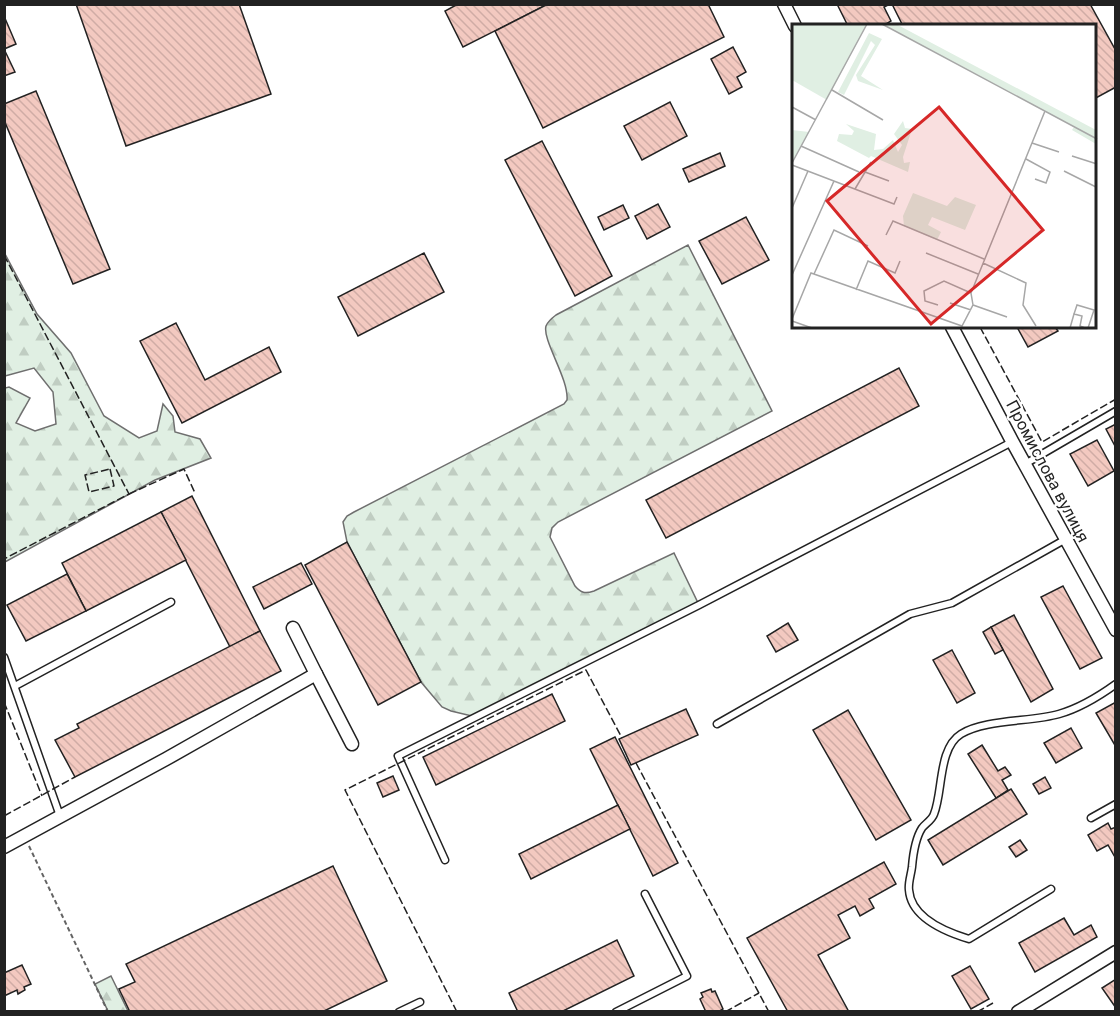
<svg xmlns="http://www.w3.org/2000/svg" width="1120" height="1016" viewBox="0 0 1120 1016" font-family="Inter,sans-serif">
  <style>
    .forest { fill: url(#forest-firs); stroke: #6f6f6f; stroke-width: 1.5 }
    .building { fill: url(#building-back-hatch); stroke: #222; stroke-width: 1.5 }
    .lines { fill: none; stroke-linecap: round; stroke-linejoin: round }
    .lane-casing { stroke: #222; stroke-width: 9 }
    .street-casing { stroke: #222; stroke-width: 15 }
    .path { stroke: #646464; stroke-width: 2; stroke-dasharray: 4.5 3; stroke-linecap: butt }
    .lane { stroke: #fff; stroke-width: 6 }
    .street { stroke: #fff; stroke-width: 12 }
    .fence { stroke: #222; stroke-width: 1.5; stroke-dasharray: 8 3; stroke-linecap: butt }
    .labels { text-anchor: middle; stroke-width: 4.5; stroke-linejoin: round; paint-order: stroke }
    .street-label { font-size: 16px; fill: #222; stroke: #fff }
    .inset-road { fill: none; stroke: #a7a7a7; stroke-width: 1.5 }
    .view { fill: #d62828; fill-opacity: 0.15; stroke: #d62828; stroke-width: 3 }
    .inset-edge { fill: none; stroke: #222; stroke-width: 3 }
  </style>
  <defs>
    <pattern id="forest-firs" width="22" height="20" patternUnits="userSpaceOnUse" patternTransform="scale(1.5)"><rect width="22" height="20" fill="#e0efe3"/><path d="M5 1l3.5 6h-7zM16 11l3.5 6h-7z" fill="#c0cdc2"/></pattern>
    <pattern id="building-back-hatch" width="6" height="6" patternUnits="userSpaceOnUse" patternTransform="scale(1.5)"><rect width="6" height="6" fill="#f3c9c0"/><path d="M-1 5l2 2M0 0l6 6M5-1l2 2" fill="none" stroke="#d0aca5"/></pattern>
  </defs>
  <rect width="100%" height="100%" fill="#fff"/>
  <g class="forest">
    <path d="M688 245 772 411 558 522 552 528 550 537 575 586C581 593 585 594 594 591L674 553 699 605 476 717 451 711 442 707 421 682 347 542 343 522 347 516 354 512 564 404 567 400C569 379 542 340 546 326 548 321 552 318 556 315Z"/>
    <path d="M5 254 37 314 71 353 104 416 139 438 157 431 163 404 173 416 175 432 200 439 211 458 155 480 5 562V388L9 387 30 398 16 423 35 431 56 424 53 392 34 368 5 376Z"/>
    <path d="M111 976 128 1011H108L95 984Z"/>
  </g>
  <g class="building">
    <path d="M76 4H239L271 94 126 146Z"/>
    <path d="M458 4H548L463 47 445 11Z"/>
    <path d="M548 4H708L724 37 543 128 495 31Z"/>
    <path d="M837 4H890L884 7 891 21 883 26H848Z"/>
    <path d="M892 4H1090L1116 51V87L1094 99V26H903Z"/>
    <path d="M4 16 16 44 4 49Z"/>
    <path d="M733 47 746 72 737 77 742 87 729 94 711 59Z"/>
    <path d="M4 49 15 72 4 76Z"/>
    <path d="M36 91 110 269 73 284 4 120V104Z"/>
    <path d="M670 102 687 136 642 160 624 126Z"/>
    <path d="M542 141 612 276 575 296 505 160Z"/>
    <path d="M720 153 725 166 689 182 683 169Z"/>
    <path d="M658 204 670 227 647 239 635 216Z"/>
    <path d="M623 205 629 218 604 230 598 217Z"/>
    <path d="M746 217 769 260 722 284 699 241Z"/>
    <path d="M424 253 444 292 358 336 338 297Z"/>
    <path d="M176 323 205 380 269 347 281 372 182 423 140 341Z"/>
    <path d="M1017 327H1055L1058 331 1028 347Z"/>
    <path d="M899 368 919 406 666 538 646 500Z"/>
    <path d="M1116 424V448L1106 429Z"/>
    <path d="M1097 440 1114 471 1088 486 1070 454Z"/>
    <path d="M192 496 260 631 230 647 161 512Z"/>
    <path d="M161 512 186 560 86 611 62 563Z"/>
    <path d="M347 542 421 682 378 705 305 565Z"/>
    <path d="M301 563 312 584 264 609 253 587Z"/>
    <path d="M67 574 86 611 26 641 7 605Z"/>
    <path d="M1063 586 1102 658 1080 669 1041 597Z"/>
    <path d="M1014 615 1053 689 1031 702 991 627Z"/>
    <path d="M788 623 798 640 776 652 767 636Z"/>
    <path d="M991 627 1003 650 995 654 983 632Z"/>
    <path d="M260 631 281 671 75 777 55 740 79 728 77 724Z"/>
    <path d="M952 650 975 693 957 703 933 660Z"/>
    <path d="M552 694 565 721 436 785 423 757Z"/>
    <path d="M1116 702V747L1096 713Z"/>
    <path d="M686 709 698 735 631 765 619 739Z"/>
    <path d="M848 710 911 820 876 840 813 730Z"/>
    <path d="M1071 728 1082 748 1056 763 1044 743Z"/>
    <path d="M615 737 678 863 653 876 590 749Z"/>
    <path d="M982 745 998 771 1005 767 1011 775 1002 780 1008 790 996 798 968 754Z"/>
    <path d="M393 776 399 790 383 797 377 783Z"/>
    <path d="M1045 777 1051 788 1039 794 1033 784Z"/>
    <path d="M1011 789 1027 814 943 865 928 840Z"/>
    <path d="M618 805 630 829 531 879 519 854Z"/>
    <path d="M1108 823 1111 829 1116 827V859L1108 845 1097 851 1088 835Z"/>
    <path d="M1020 840 1027 850 1016 857 1009 847Z"/>
    <path d="M884 862 896 884 869 899 874 908 860 916 855 906 838 915 850 938 818 955 849 1012H788L747 938Z"/>
    <path d="M333 866 387 981 322 1012H130L119 989 135 982 126 964Z"/>
    <path d="M1064 918 1074 935 1091 925 1097 937 1035 972 1019 943Z"/>
    <path d="M617 940 634 976 561 1012H518L509 993Z"/>
    <path d="M22 965 31 984 24 987 25 990 18 994 17 990 4 996V973Z"/>
    <path d="M970 966 989 999 971 1009 952 976Z"/>
    <path d="M1116 979V1008L1102 988Z"/>
    <path d="M711 989 712 992 715 991 723 1009 718 1012H706L700 999 703 997 701 993Z"/>
  </g>
  <g class="lines">
    <g class="lane-casing">
      <g id="lane">
        <path d="M1025 464 1116 411"/>
        <path d="M4 657 60 816"/>
        <path d="M15 686 171 602"/>
        <path d="M717 724 910 614 952 603 1066 539"/>
        <path d="M1091 818 1116 804"/>
        <path d="M445 860 398 756 699 605 1012 442"/>
        <path d="M1051 889 969 939C946 932 911 918 909 890 908 883 911 875 912 867 913 855 915 839 922 828 926 823 932 820 934 814 943 792 938 748 961 734 985 719 1032 722 1059 714 1080 708 1098 697 1116 684"/>
        <path d="M399 1012 420 1002"/>
        <path d="M616 1012 687 976 645 894"/>
      </g>
    </g>
    <g class="street-casing">
      <g id="street">
        <path d="M784 4 795 26"/>
        <path d="M952 327 1012 441 1116 630"/>
        <path d="M316 674 352 744"/>
        <path d="M4 847 166 759 316 674 293 628"/>
        <path d="M1018 1012 1116 952"/>
      </g>
    </g>
    <path class="path" d="M29 846 108 1012"/>
    <use href="#lane" class="lane"/>
    <use href="#street" class="street"/>
    <g class="fence">
      <path d="M4 224V227"/>
      <path d="M4 255 129 494 4 559"/>
      <path d="M980 327 1042 442 1116 399"/>
      <path d="M110 469 114 486 89 492 85 475Z"/>
      <path d="M129 494 184 469 195 493"/>
      <path d="M4 702 42 796"/>
      <path d="M636 763 769 1012"/>
      <path d="M4 816 75 777"/>
      <path d="M457 1012 345 790 586 670 622 738"/>
      <path d="M725 1012 759 993"/>
      <path d="M977 1012 993 1003"/>
    </g>
  </g>
  <g class="labels">
    <g class="street-label">
      <text transform="translate(1048 471) rotate(62)" y="6">Промислова вулиця</text>
    </g>
  </g>
  <g transform="translate(792 24)">
    <rect width="304" height="304" fill="#fff"/>
    <path d="M0 0H75L35 76 0 56ZM0 106 17 108 0 139Z" fill="#e0efe3"/>
    <path d="M90 0H104L304 106V120L280 106 282 103ZM77 9 90 15 69 52 91 66 66 57 64 51 83 21 79 17 52 71 46 68ZM111 97 113 104 120 105 111 133 112 139 118 138 116 148 79 132 77 134 45 117 47 110 60 111 62 107 54 100 84 110 82 126 91 125 101 116 106 128 110 121 102 110ZM121 169 155 182 163 173 184 181 173 206 140 193 136 201 149 208 145 216 112 202 111 192Z" fill="#e0efe3"/>
    <path class="inset-road" d="M90 0 305 115M40 66 91 96M0 83 24 96M240 119 267 128M9 122 67 148M280 132 305 140M234 135 258 148 254 159 243 155M0 139 75 0M0 141 102 180 105 173M272 147 304 163M73 148 97 157M63 165 79 138M0 184 16 147M94 211 101 197 192 235M134 229 186 250M191 239 234 259 231 281 244 302M22 250 42 206 76 222M0 251 42 157M64 266 76 237 103 249 108 237M158 279 179 286M146 281 133 277 132 267 152 257 179 269M181 281 179 269 253 87M282 290 285 281 302 286 296 304M0 295 19 249 170 302 181 281 215 293M0 297 20 304M278 304 282 290 290 292 288 302 293 304"/>
    <path class="view" d="M147 83 251 206 139 300 35 177Z"/>
    <rect width="304" height="304" class="inset-edge"/>
  </g>
  <rect width="1120" height="1016" fill="none" stroke="#222222" stroke-width="12"/>
</svg>
